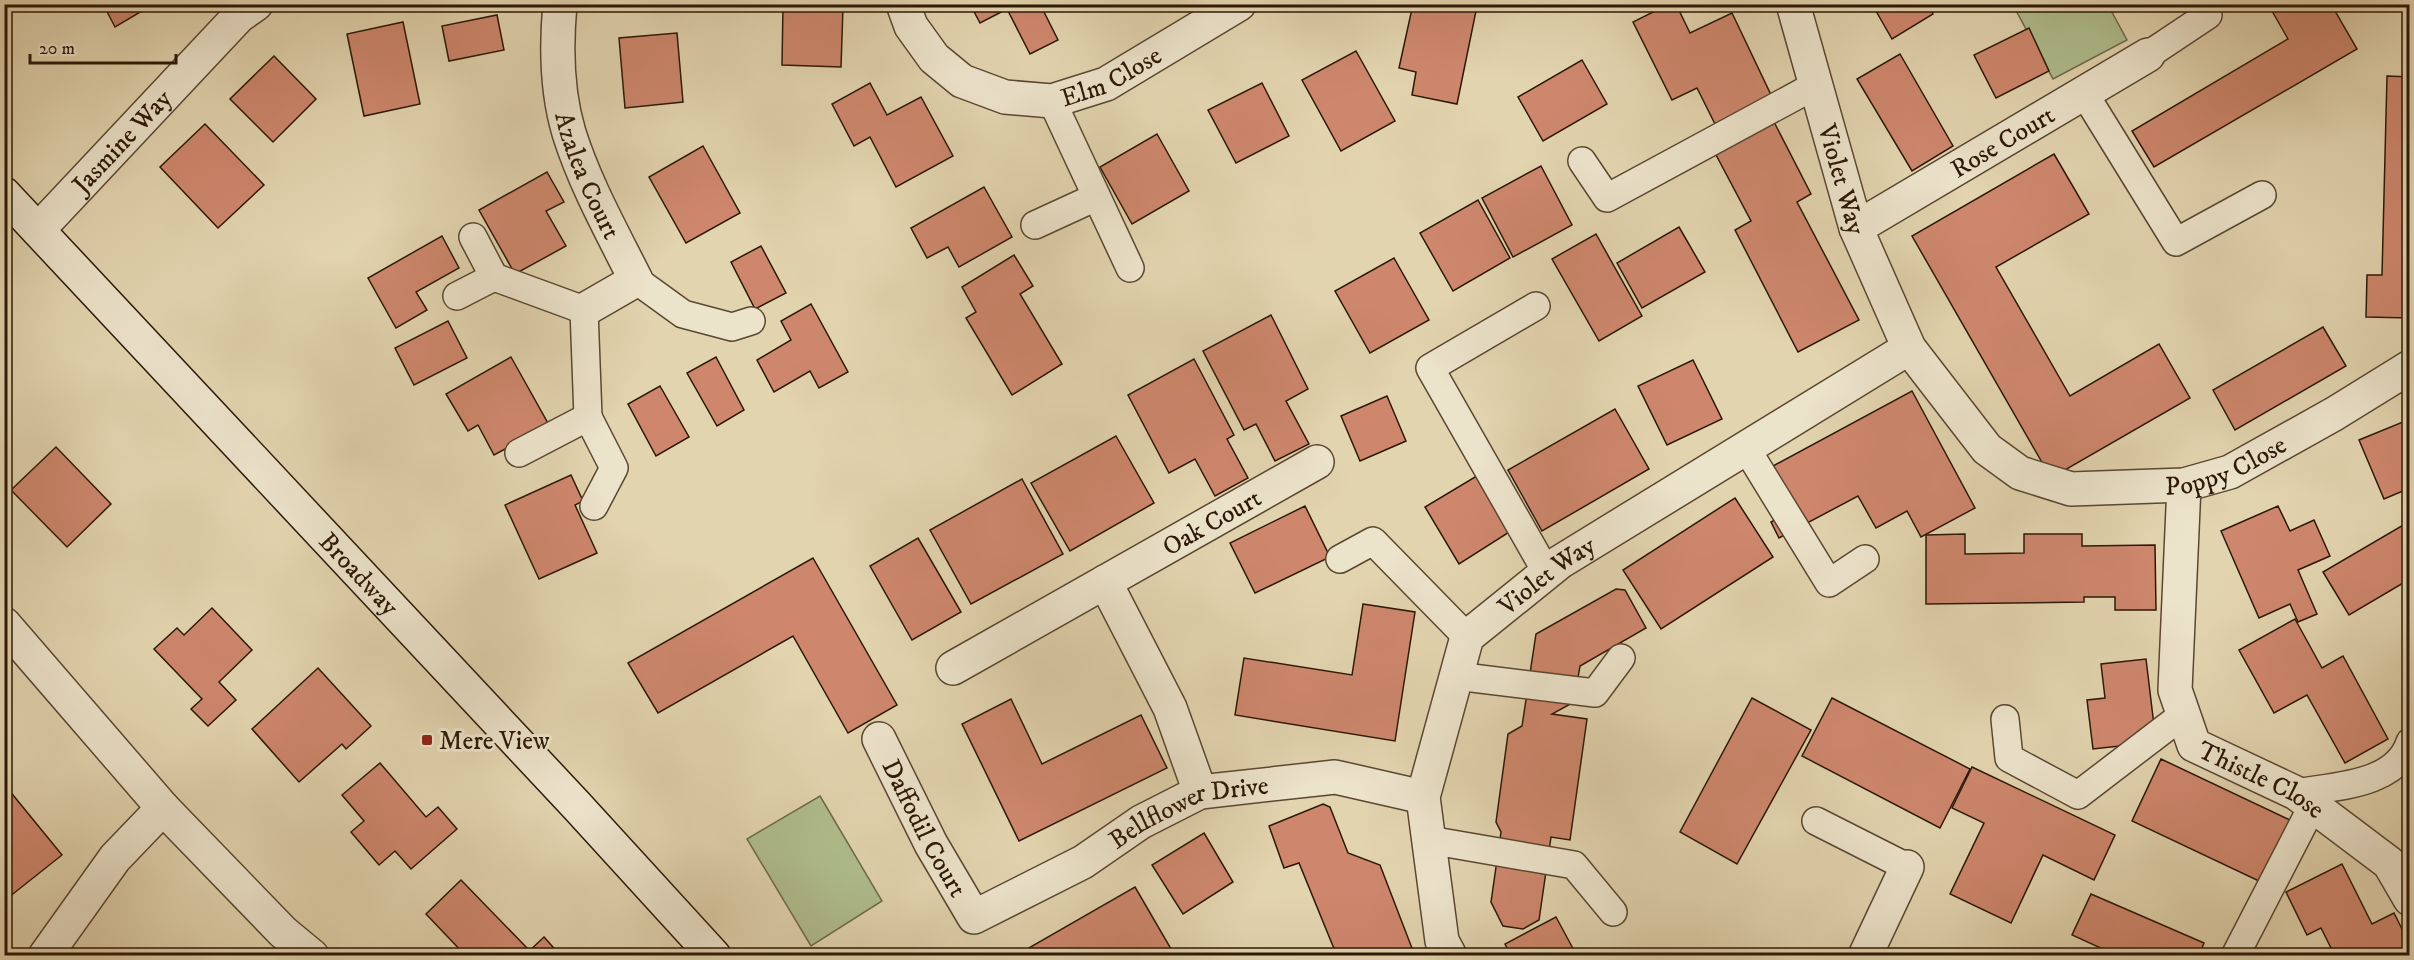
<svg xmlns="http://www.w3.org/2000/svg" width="2414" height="960" viewBox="0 0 2414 960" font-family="'IM FELL DW Pica',serif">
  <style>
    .green { fill: #afbd8d; stroke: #6e6a4a; stroke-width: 1.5 }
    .building { fill: #ce876d; stroke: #2c1807; stroke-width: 1.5 }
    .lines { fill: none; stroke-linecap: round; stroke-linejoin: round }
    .service-casing { stroke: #5a4731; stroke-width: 30 }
    .minor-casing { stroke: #5a4731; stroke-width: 36 }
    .secondary-casing { stroke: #2c1807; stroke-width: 36 }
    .service { stroke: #ece3cb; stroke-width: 27 }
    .minor { stroke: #ece3cb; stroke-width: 33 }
    .secondary { stroke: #ece3cb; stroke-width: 33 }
    .poi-dot { fill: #8f2418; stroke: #ece3cb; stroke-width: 2 }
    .labels { text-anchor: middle; stroke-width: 6; stroke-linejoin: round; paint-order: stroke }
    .street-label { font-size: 26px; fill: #2c1807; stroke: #ece3cb }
    .poi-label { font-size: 26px; fill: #2c1807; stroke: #ece3cb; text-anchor: start }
  </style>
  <rect width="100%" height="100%" fill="#e2d4af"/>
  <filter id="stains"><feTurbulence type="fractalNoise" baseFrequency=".00333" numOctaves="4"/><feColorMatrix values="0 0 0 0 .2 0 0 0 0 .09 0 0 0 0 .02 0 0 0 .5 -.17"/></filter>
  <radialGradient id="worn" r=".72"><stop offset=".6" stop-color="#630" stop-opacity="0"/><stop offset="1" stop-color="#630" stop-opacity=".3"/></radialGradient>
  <g class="green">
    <path d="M2013 5H2108L2127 40 2053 79Z"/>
    <path d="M820 796 882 901 811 946 747 839Z"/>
  </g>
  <g class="building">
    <path d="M103 4H154L115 27Z"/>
    <path d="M970 4H1040L1058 40 1030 54 1007 9 980 23Z"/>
    <path d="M1413 4 1477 6 1457 104 1412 95 1416 72 1399 68Z"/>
    <path d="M1669 4H1676L1690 33 1732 13 1772 97 1715 124 1697 88 1672 100 1633 22Z"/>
    <path d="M1872 4H1928L1933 14 1892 39Z"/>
    <path d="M2268 4H2331L2357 49 2154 167 2132 131 2288 39Z"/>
    <path d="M783 5 843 7 841 67 782 65Z"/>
    <path d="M497 15 504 50 449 61 442 26Z"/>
    <path d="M403 22 420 104 364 116 347 34Z"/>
    <path d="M2029 28 2049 71 1996 98 1974 55Z"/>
    <path d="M677 33 683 102 625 108 619 38Z"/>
    <path d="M1356 51 1395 121 1341 151 1302 80Z"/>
    <path d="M1900 54 1953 146 1912 171 1857 79Z"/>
    <path d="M274 56 316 99 273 142 230 99Z"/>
    <path d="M1582 60 1607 104 1543 141 1518 97Z"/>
    <path d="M2387 76 2410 77V318L2366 317 2367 275H2382Z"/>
    <path d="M870 83 887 115 921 97 953 156 896 187 870 137 854 146 832 104Z"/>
    <path d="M1262 83 1289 136 1236 163 1208 110Z"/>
    <path d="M1773 120 1811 194 1797 202 1859 320 1798 352 1735 230 1751 221 1714 151Z"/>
    <path d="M205 124 264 185 218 228 160 167Z"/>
    <path d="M1157 134 1189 191 1132 224 1100 167Z"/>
    <path d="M703 146 740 213 686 243 649 177Z"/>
    <path d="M2054 154 2089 214 1996 267 2070 396 2159 344 2190 398 2051 478 1912 236Z"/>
    <path d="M1541 166 1572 225 1513 257 1482 198Z"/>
    <path d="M547 172 564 202 546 211 566 246 515 274 479 210Z"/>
    <path d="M984 187 1012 237 959 267 948 247 927 258 911 228Z"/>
    <path d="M1478 200 1510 258 1453 291 1420 233Z"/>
    <path d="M1679 227 1705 272 1642 308 1617 263Z"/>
    <path d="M1596 234 1642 316 1599 341 1552 259Z"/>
    <path d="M442 236 459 268 416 292 427 310 396 328 368 278Z"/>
    <path d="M761 246 786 293 755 309 731 262Z"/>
    <path d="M1014 255 1033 286 1020 294 1062 364 1012 395 966 318 976 312 962 287Z"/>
    <path d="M1394 258 1429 320 1370 353 1335 291Z"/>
    <path d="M811 304 848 372 819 388 810 371 774 392 757 360 791 340 781 321Z"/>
    <path d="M1271 315 1308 389 1286 401 1309 444 1275 461 1256 424 1244 430 1203 351Z"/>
    <path d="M448 321 467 358 414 385 395 348Z"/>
    <path d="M2323 327 2346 366 2235 430 2213 390Z"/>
    <path d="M511 357 549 425 494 455 478 425 468 431 446 394Z"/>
    <path d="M716 357 744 410 717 426 687 373Z"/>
    <path d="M1194 359 1234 435 1227 439 1248 478 1215 496 1195 459 1169 473 1128 395Z"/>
    <path d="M1693 360 1722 419 1667 445 1638 386Z"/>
    <path d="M660 386 689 437 656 456 628 404Z"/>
    <path d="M1912 391 1975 508 1921 537 1907 511 1876 528 1858 496 1779 538 1771 522 1796 508 1773 466Z"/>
    <path d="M1387 396 1406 441 1360 461 1341 416Z"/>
    <path d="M1615 409 1649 469 1542 531 1508 470Z"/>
    <path d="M2410 419V488L2384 499 2359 440Z"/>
    <path d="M1116 436 1154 503 1070 551 1031 483Z"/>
    <path d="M56 447 111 504 67 547 11 490Z"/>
    <path d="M1480 474 1514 529 1459 564 1425 507Z"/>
    <path d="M571 475 583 501 575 505 597 553 539 579 505 505Z"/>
    <path d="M1022 479 1063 554 971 604 930 530Z"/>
    <path d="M1735 498 1773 557 1661 629 1623 570Z"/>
    <path d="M1305 506 1330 557 1255 593 1230 543Z"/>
    <path d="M2278 506 2290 531 2314 520 2330 556 2298 570 2317 614 2298 622 2290 604 2259 618 2221 531Z"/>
    <path d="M2405 524 2410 532V579L2349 615 2323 572Z"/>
    <path d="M1965 534V554L2024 553V534H2082V546L2155 545 2156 610H2115V597H2084V602L1926 604V535Z"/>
    <path d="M918 538 961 612 912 640 870 566Z"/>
    <path d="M813 558 897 705 848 733 793 636 658 713 628 663Z"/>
    <path d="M1616 589 1625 590 1646 628 1580 666 1574 702 1552 714 1587 719 1570 840 1551 837 1539 920 1523 929 1503 926 1491 902 1501 832 1496 822 1508 734 1522 726 1536 634Z"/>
    <path d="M1363 604 1415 612 1395 741 1235 715 1244 658 1352 675Z"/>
    <path d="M212 608 252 650 219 682 236 700 208 726 191 709 202 699 154 649 177 628 184 635Z"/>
    <path d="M2295 619 2322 668 2343 656 2388 739 2345 763 2307 695 2274 713 2239 650Z"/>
    <path d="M2146 659 2156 742 2093 749 2087 700 2105 698 2101 664Z"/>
    <path d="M318 668 371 726 346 749 342 744 299 782 252 729Z"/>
    <path d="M1752 698 1811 730 1737 864 1680 832Z"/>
    <path d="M1832 698 1970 769 1940 828 1802 756Z"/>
    <path d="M1011 699 1042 764 1141 715 1167 768 1019 841 962 724Z"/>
    <path d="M2161 759 2290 820 2261 882 2132 821Z"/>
    <path d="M380 763 426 817 438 807 457 829 411 869 395 851 379 865 351 832 364 821 342 795Z"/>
    <path d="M1972 767 2115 835 2094 880 2043 855 2011 923 1950 894 1984 823 1952 808Z"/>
    <path d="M4 784 62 855 4 901Z"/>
    <path d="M1323 804 1330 807 1348 853 1380 865 1415 956H1337L1299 863 1284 868 1269 826Z"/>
    <path d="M1204 833 1233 882 1183 914 1152 865Z"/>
    <path d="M2342 864 2372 924 2394 913 2410 945V956H2335L2321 928 2307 935 2286 892Z"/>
    <path d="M461 880 527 948 519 956H466L426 914Z"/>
    <path d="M1135 887 1174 954 1015 956Z"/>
    <path d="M2091 894 2204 943 2199 956H2118L2072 935Z"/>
    <path d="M1556 917 1577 956H1511L1505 944Z"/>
    <path d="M544 937 561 956H524Z"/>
  </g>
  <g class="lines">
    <g class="service-casing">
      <g id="service">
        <path d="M2148 55 2208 15 2201 4"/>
        <path d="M2084 93 2176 242 2262 195"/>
        <path d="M1052 101 1130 268"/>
        <path d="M1582 161 1607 198 1816 85"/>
        <path d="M1035 225 1096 197"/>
        <path d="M473 237 494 277 584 310 588 417 519 453"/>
        <path d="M636 280 683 314 732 327 751 321"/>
        <path d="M457 296 494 277"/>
        <path d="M1536 306 1430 368 1547 573"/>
        <path d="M588 417 614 468 594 506"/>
        <path d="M1746 448 1829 583 1865 559"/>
        <path d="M1340 559 1373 541 1467 637"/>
        <path d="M1456 676 1595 693 1621 658"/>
        <path d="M2005 719 2009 758 2078 795 2184 714"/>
        <path d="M2296 793C2333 786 2396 786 2410 742"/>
        <path d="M1816 821 1907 867"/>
        <path d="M1429 840 1574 865 1613 912"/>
        <path d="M2235 956 2313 805"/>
      </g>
    </g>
    <g class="minor-casing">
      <g id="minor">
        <path id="s1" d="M560 4C556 46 557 93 569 133 585 184 612 232 636 280L584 310"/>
        <path id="s2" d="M903 4 911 26 934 58 962 81 1005 97 1052 101 1106 84 1239 4"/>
        <path id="s3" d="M1793 4 1856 228 1909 348 1987 449 2020 473 2071 489 2184 485 2230 472 2334 414 2410 367"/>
        <path id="s4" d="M1856 228 2148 55"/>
        <path id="s5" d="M38 230 239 16 256 4"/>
        <path id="s6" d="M2184 485 2175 690 2194 745 2296 793 2389 863 2410 899"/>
        <path d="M1105 582 1170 708 1200 792"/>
        <path d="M4 624 163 808 283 932 312 956"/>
        <path id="s7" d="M953 668 1317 462"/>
        <path id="s8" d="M879 739 931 844 974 917 1083 862 1141 822 1200 792 1335 777 1423 797"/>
        <path d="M45 956 115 858 163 808"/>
        <path id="s9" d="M1450 956 1442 941 1423 797 1467 637 1560 562 1909 348"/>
        <path d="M1865 956 1907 867"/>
      </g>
    </g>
    <g class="secondary-casing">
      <g id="secondary">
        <path id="s10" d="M4 194 577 806 714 956"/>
      </g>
    </g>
    <use href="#service" class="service"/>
    <use href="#minor" class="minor"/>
    <use href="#secondary" class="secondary"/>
  </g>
  <rect class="poi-dot" x="421" y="734" width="12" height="12" rx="3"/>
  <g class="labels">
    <g class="street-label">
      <text dy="9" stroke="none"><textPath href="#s2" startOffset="256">Elm Close</textPath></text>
      <text dy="9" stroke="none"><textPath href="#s4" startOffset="170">Rose Court</textPath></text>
      <text dy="9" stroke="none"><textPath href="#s5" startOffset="122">Jasmine Way</textPath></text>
      <text dy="9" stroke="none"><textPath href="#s1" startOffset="176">Azalea Court</textPath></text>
      <text dy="9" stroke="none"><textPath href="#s3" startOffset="182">Violet Way</textPath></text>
      <text dy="9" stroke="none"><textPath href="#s3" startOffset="744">Poppy Close</textPath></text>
      <text dy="9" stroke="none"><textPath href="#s7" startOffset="297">Oak Court</textPath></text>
      <text dy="9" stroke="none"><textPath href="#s10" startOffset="520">Broadway</textPath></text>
      <text dy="9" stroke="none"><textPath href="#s9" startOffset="429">Violet Way</textPath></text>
      <text dy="9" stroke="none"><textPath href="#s6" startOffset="339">Thistle Close</textPath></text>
      <text dy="9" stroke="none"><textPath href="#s8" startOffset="444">Bellflower Drive</textPath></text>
      <text dy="9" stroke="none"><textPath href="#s8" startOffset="100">Daffodil Court</textPath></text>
    </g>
    <g class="poi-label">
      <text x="439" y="749">Mere View</text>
    </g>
  </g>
  <rect width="2414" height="960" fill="none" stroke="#e2d4af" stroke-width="24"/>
  <rect x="6" y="6" width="2402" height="948" fill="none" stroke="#2c1807" stroke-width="3"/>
  <rect x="12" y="12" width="2390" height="936" fill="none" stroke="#2c1807" stroke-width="1.5"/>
  <path d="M30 54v9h146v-9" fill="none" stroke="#2c1807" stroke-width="3"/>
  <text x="39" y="54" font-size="18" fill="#2c1807" stroke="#ece3cb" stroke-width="4.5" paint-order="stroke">20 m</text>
  <rect width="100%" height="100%" filter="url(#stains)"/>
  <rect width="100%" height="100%" fill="url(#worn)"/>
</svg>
